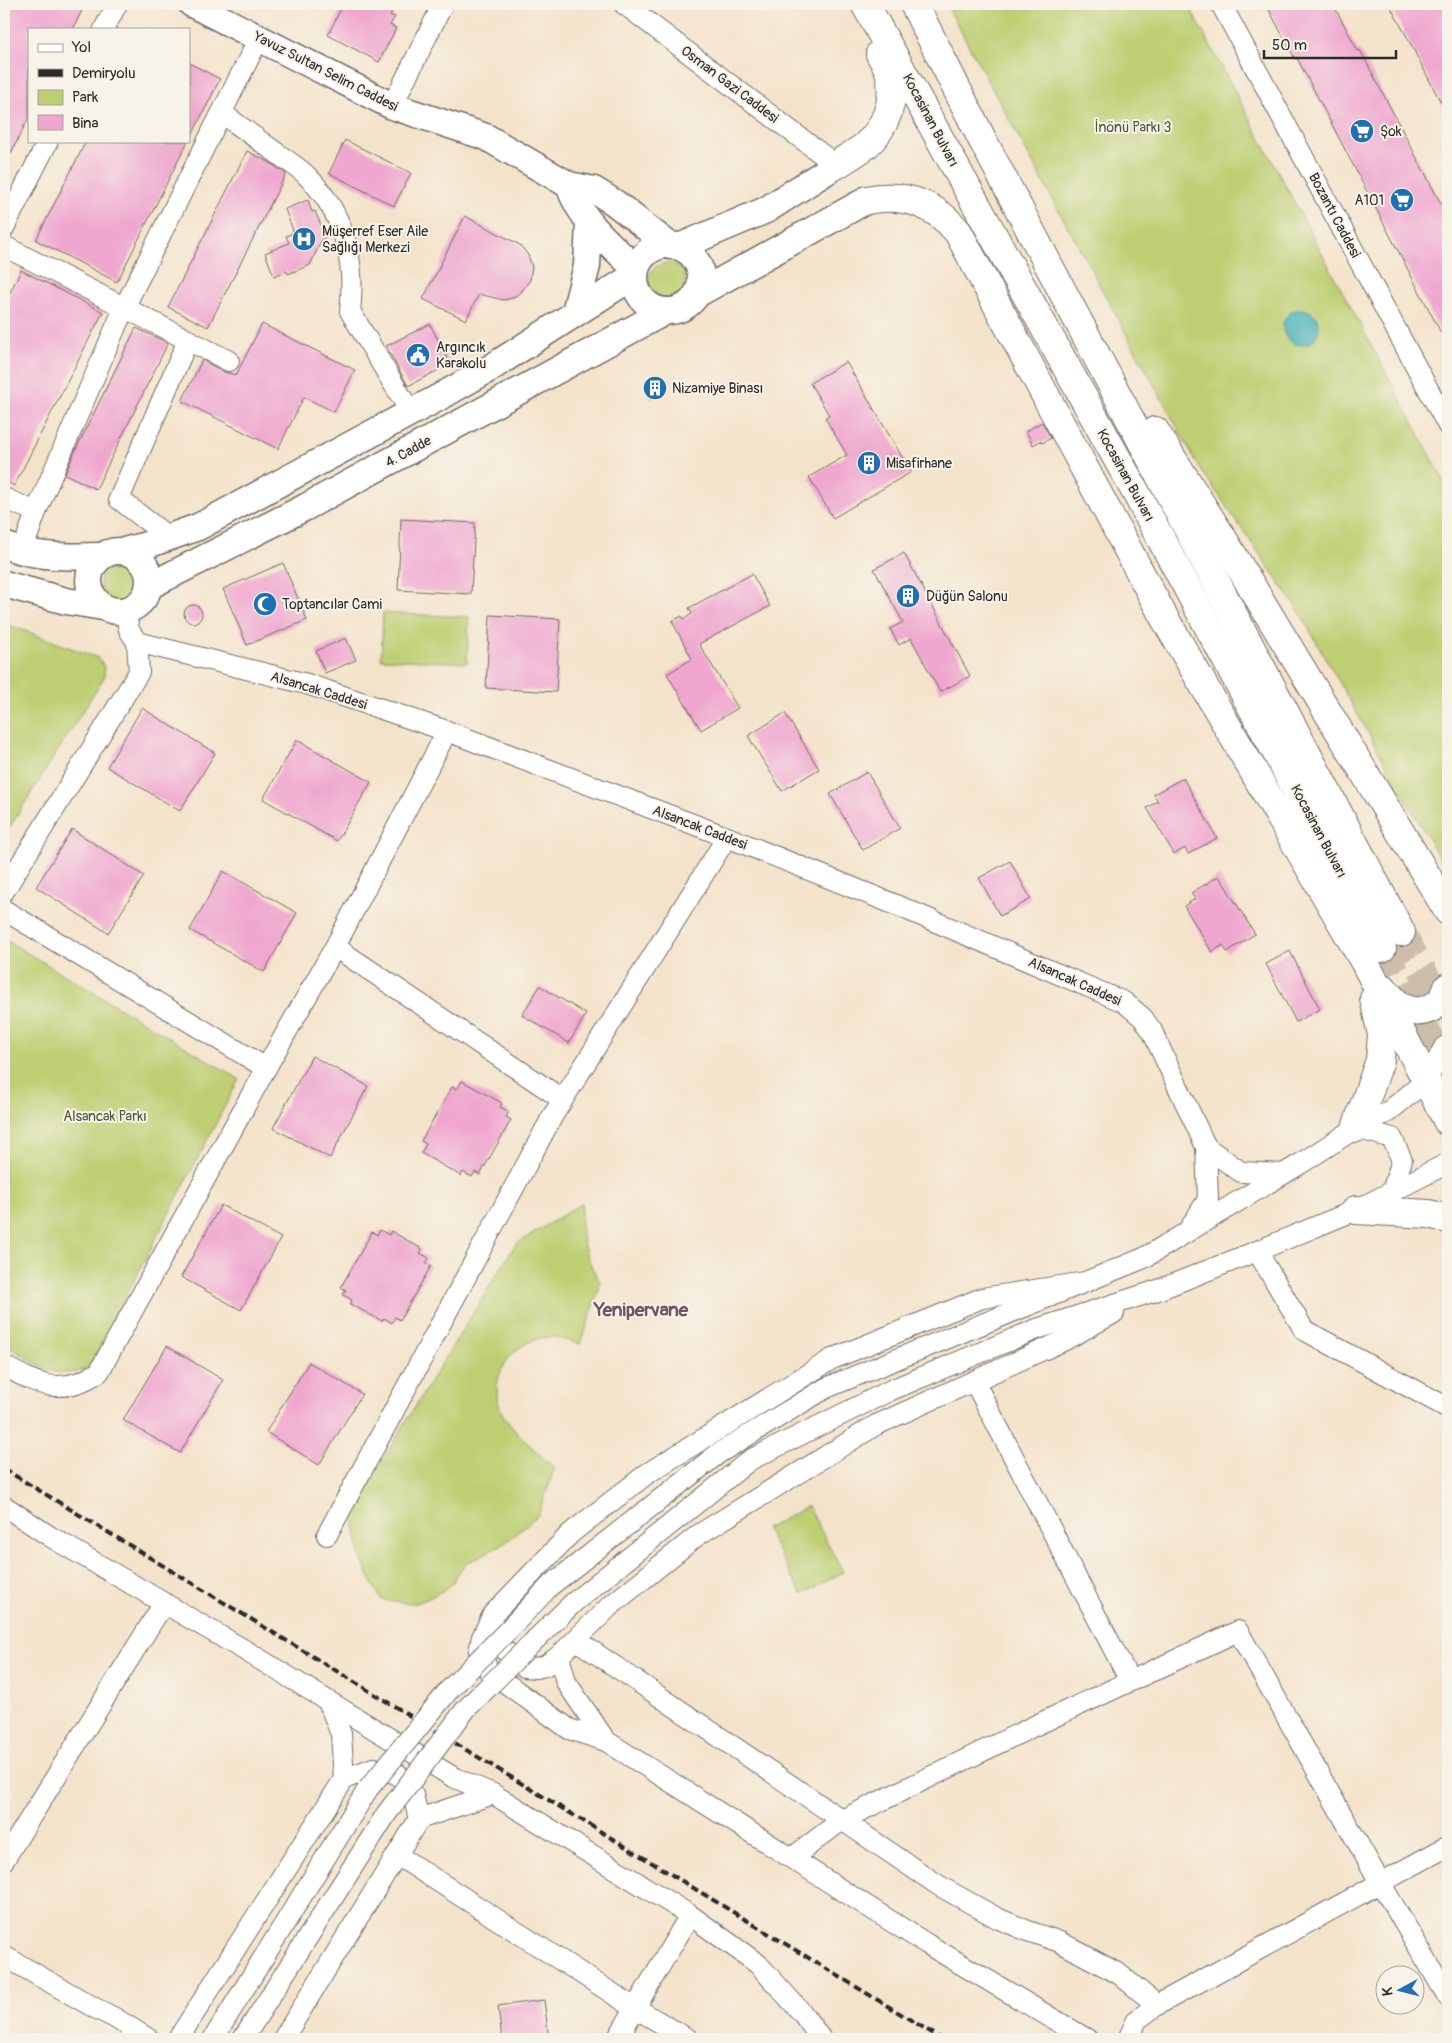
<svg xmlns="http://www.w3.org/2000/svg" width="1452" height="2043" viewBox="0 0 1452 2043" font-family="Pangolin,sans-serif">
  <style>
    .green { fill: #bdcf72; stroke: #747d4e }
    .water { fill: #3fb0b7; stroke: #356e71 }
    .building { fill: #efa7cf }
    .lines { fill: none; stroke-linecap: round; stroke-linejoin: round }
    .highway-tunnel { stroke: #ccbeab; stroke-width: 28; stroke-dasharray: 28 14; stroke-linecap: butt }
    .minor-casing { stroke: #716b63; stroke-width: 22 }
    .major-casing { stroke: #716b63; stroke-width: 29 }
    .highway-casing { stroke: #716b63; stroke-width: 30 }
    .minor { stroke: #fff; stroke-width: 20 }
    .major { stroke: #fff; stroke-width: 26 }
    .highway { stroke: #fff; stroke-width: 28 }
    .rail { stroke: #2b2b2b; stroke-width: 4; stroke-dasharray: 8 4; stroke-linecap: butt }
    .minor-bridge-casing { stroke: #716b63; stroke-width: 22; stroke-linecap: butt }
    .minor-bridge { stroke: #fff; stroke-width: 20 }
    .labels { text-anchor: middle; stroke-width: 4; stroke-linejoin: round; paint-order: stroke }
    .street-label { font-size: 14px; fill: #2b2b2b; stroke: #f7f3e8 }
    .park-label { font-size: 14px; fill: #50543d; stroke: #f7f3e8 }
    .poi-label { font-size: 14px; fill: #2b2b2b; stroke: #f7f3e8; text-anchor: start }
    .district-label { font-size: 19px; font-weight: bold; fill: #705664; stroke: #f7f3e8 }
  </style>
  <rect width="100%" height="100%" fill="#f7f3e8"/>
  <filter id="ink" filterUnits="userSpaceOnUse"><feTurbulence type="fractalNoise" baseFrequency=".02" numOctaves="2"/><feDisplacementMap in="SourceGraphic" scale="10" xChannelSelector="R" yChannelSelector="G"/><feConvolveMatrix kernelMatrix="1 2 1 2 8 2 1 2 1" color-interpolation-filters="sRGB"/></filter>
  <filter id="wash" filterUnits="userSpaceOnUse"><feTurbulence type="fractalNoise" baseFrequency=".0096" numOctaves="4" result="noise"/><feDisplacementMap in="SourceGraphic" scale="20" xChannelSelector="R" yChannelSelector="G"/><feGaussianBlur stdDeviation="1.12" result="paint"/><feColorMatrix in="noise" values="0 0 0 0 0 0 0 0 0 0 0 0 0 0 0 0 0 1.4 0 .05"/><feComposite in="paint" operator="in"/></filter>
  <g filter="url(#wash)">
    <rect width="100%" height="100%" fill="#f4e3cb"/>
    <g class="green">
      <path d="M946 4H1188L1448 488V873L1297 608 1199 467Z"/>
      <circle cx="667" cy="281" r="18"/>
      <circle cx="119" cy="583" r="19"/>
      <path d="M383 613 469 617 467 663 381 659Z"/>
      <path d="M4 623 98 658C104 664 106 671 103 679L4 836Z"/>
      <path d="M4 939 239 1079 89 1367C55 1385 32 1360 4 1343Z"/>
      <path d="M582 1203C578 1233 584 1257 601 1283L581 1344C570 1342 557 1336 547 1337 510 1341 486 1379 502 1413 511 1431 540 1454 555 1468L538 1515 505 1543 467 1563 456 1575 453 1583 444 1590 425 1600 414 1603 392 1602 381 1599 373 1585 360 1556 354 1519 358 1506 389 1449 515 1245Z"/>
      <path d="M808 1506 843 1572 802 1595 766 1529Z"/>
    </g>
    <circle class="water" cx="1301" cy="327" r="18"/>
    <g id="blocks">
      <g class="building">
        <path d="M4 4H85L73 29H29V117L4 167Z"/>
        <path d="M343 4H385L394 8 390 15 395 17 390 25 396 28 379 62 328 35Z"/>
        <path d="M1266 4H1333L1358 51 1360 50 1448 217V346L1297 58 1295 59Z"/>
        <path d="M1389 4H1448V116L1407 37Z"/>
        <path d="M189 63 220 79 189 141Z"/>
        <path d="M345 140 411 173 394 206 329 173Z"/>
        <path d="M86 141H188L117 282 36 240Z"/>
        <path d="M247 151 269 162 286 174 208 327 168 307Z"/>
        <path d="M308 200 312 212 315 211 326 237 322 239 310 265 288 274 287 271 274 276 265 253 289 243 286 236 294 233 285 209Z"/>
        <path d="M465 216 520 245 528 255 532 267 530 280 520 293 512 298 503 300 479 294 466 320 423 299Z"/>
        <path d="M21 270 103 312 14 486 4 480V305Z"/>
        <path d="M262 324 355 370 334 412 304 397 278 449 182 401 202 360 224 372 236 375Z"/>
        <path d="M430 324 450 364 408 386 386 346Z"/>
        <path d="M136 328 168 343 96 489 65 474 79 443Z"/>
        <path d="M846 362 911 472 833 518 809 477 847 455 825 418 829 415 810 383Z"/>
        <path d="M659 378 664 394 651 399 645 383Z"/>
        <path d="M1042 422 1051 438 1042 443 1040 441 1033 445 1026 431Z"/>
        <path d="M401 519 475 523 471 594 398 590Z"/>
        <path d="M904 553 970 676 940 692 911 638 899 645 890 629 903 622 874 569Z"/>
        <path d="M283 563 307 620 247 645 223 589Z"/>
        <path d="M752 574 770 606 699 644 738 708 701 730 667 674 692 659 672 621 682 616 684 619 692 614 689 608Z"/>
        <circle cx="193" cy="614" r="9"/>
        <path d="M490 615 560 619 556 692 486 688Z"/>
        <path d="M346 638 356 660 325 673 316 651Z"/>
        <path d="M142 708 215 753 180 811 107 767Z"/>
        <path d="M785 713 819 769 782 791 748 736Z"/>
        <path d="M297 740 371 782 337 841 263 799Z"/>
        <path d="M867 772 900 828 863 850 830 794Z"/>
        <path d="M1183 778 1217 838 1188 854 1185 848 1174 854 1147 808 1158 801 1154 794Z"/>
        <path d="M72 829 144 876 108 933 36 887Z"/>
        <path d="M1010 861 1031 899 1000 916 979 878Z"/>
        <path d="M223 871 297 913 264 972 190 930Z"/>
        <path d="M1219 876 1255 934 1227 952 1223 945 1212 952 1184 906 1195 899 1191 893Z"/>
        <path d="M1290 951 1320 1009 1296 1022 1266 964Z"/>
        <path d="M540 986 586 1014 569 1043 522 1015Z"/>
        <path d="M312 1056 368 1086 330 1158 273 1128Z"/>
        <path d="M462 1081 502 1103 500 1107 509 1112 506 1117 511 1120 480 1175 475 1172 472 1177 463 1172 461 1176 421 1153 426 1144 421 1141 452 1087 457 1089Z"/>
        <path d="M221 1205 281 1238 241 1310 181 1277Z"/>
        <path d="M380 1230 389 1235 391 1231 422 1249 420 1253 429 1258 426 1263 431 1266 400 1320 395 1317 392 1323 384 1318 382 1321 350 1304 352 1300 343 1295 346 1290 341 1287 372 1232 377 1235Z"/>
        <path d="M167 1346 223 1380 180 1453 123 1420Z"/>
        <path d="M309 1362 362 1394 319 1465 266 1432Z"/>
        <path d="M544 2000 549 2039H502L498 2006Z"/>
      </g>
    </g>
  </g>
  <g filter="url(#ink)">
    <use href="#blocks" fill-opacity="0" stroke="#716b63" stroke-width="1"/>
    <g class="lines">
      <g class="highway-tunnel">
        <path d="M1401 932 1448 1017"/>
        <path d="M1382 948 1448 1071"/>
      </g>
      <g class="minor-casing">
        <g id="minor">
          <path d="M624 4 836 165"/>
          <path d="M1221 4 1448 426"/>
          <path d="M104 29 117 4"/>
          <path d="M392 106 443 4"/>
          <path d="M222 113C241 127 261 142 281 156 290 163 301 169 308 177 344 213 356 261 350 311L411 413"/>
          <path d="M4 228 48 141"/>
          <path d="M4 246 229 361"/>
          <path d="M4 498 36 512"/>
          <path d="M168 537 119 499 188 340"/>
          <path d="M22 552 36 512 124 308 259 38"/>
          <path d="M125 611 129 630 137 642 307 684 447 731 727 837 896 905 1124 1002 1143 1018 1152 1031 1206 1147 1208 1199 1188 1231"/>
          <path d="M4 891 139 672 137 642"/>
          <path d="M4 910 266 1068"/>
          <path d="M335 947 562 1099"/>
          <path d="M1356 1128 1392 1138 1402 1160 1392 1191"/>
          <path d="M1206 1147 1241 1172 1283 1174"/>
          <path d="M1257 1251 1304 1330 1448 1408"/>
          <path d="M1086 1282 982 1298 832 1359 648 1473 571 1533 493 1614 482 1637 479 1651 489 1671 569 1729 606 1741 927 1944 1087 2039"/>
          <path d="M4 1366C39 1385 61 1397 99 1372L266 1068 335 947 447 731"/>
          <path d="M974 1381 1130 1681"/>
          <path d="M4 1506 51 1537 246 1651 453 1777 493 1794 690 1915 758 1964 803 2014 821 2039"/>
          <path d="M327 1535 552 1117 727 837"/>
          <path d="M494 1626V1635L502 1648 524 1667 536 1668 545 1666 559 1656 609 1607 698 1535 876 1425 1063 1341 1114 1313"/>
          <path d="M512 1626 550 1586 719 1453 826 1388 1144 1258 1300 1164 1356 1128 1388 1112 1427 1080 1444 1047 1448 1045"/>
          <path d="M536 1639 573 1603 750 1460 891 1390 1037 1329 1158 1290 1257 1251 1356 1210 1448 1163"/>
          <path d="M576 1640 938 1885 997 1918 1028 1931 1060 1942 1119 1974 1157 2005"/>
          <path d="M559 1656 566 1682 606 1741"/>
          <path d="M344 1779 373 1768 398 1774 413 1795 419 1819"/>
          <path d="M397 1855 635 2008 688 2039"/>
          <path d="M792 1858 842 1820 1032 1727 1238 1631 1381 1884 1448 1997"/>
          <path d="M4 1860 164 1603"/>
          <path d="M4 1956 95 2008 115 2018 149 2039"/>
          <path d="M178 2039 344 1779 341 1734 328 1701"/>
          <path d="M213 2039 368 1789"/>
          <path d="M243 2039 387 1813"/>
          <path d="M283 2039 419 1819 493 1794"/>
          <path d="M617 2039 690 1915"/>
          <path d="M1128 2039 1137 2020 1157 2005 1448 1846"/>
        </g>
      </g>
      <g class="major-casing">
        <g id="major">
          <path d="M192 4 392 106 486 137 569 185 594 190 615 203 670 246"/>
          <path d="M569 185C580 220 610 244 636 269"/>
          <circle cx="668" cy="278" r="33"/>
          <path d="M679 247 766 210 836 165"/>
          <path d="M697 294 867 200"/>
          <path d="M575 312 587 266 589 222"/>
          <path d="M4 545C36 558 68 557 102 556"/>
          <circle cx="119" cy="581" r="30"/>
          <path d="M124 551 150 544 198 527 436 399 489 369 635 275"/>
          <path d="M4 584 66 601 103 607"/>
          <path d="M149 586 304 508 666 311"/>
        </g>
      </g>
      <g class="highway-casing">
        <g id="highway">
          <path d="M865 4 1134 489 1382 948"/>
          <path d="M914 4 982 139 1401 932"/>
          <path d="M836 165C845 159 856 153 865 146 885 129 896 101 890 75 889 68 884 61 880 54"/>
          <path d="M867 200C904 193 934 203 958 232L1165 619 1365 963 1448 1122"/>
          <path d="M1155 431 1223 539 1448 911"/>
          <path d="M1384 989C1390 996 1395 1004 1404 1008 1422 1017 1443 1006 1448 987"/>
          <path d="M1356 1128 1380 1060 1382 1035 1374 999"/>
          <path d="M1356 1210 1429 1214 1448 1219"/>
        </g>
      </g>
      <use href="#minor" class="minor"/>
      <use href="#major" class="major"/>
      <use href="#highway" class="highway"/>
      <path class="rail" d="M4 1469 942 2039"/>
      <g class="minor-bridge-casing">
        <g id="minor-bridge">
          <path d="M368 1789 449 1690 512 1626"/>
          <path d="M387 1813 466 1709 536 1639"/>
        </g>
      </g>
      <use href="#minor-bridge" class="minor-bridge"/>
    </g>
  </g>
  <defs>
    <g id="supermarket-disc" transform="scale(1.25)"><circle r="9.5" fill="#1f6fb2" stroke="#f7f3e8"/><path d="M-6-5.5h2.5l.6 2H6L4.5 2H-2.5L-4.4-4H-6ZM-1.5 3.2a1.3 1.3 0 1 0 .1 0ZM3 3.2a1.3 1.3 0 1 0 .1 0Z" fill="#fff"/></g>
    <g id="hospital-disc" transform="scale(1.25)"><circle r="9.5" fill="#1f6fb2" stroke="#f7f3e8"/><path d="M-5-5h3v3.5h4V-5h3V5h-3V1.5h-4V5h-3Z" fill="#fff"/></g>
    <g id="civic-disc" transform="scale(1.25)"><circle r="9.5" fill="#1f6fb2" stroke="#f7f3e8"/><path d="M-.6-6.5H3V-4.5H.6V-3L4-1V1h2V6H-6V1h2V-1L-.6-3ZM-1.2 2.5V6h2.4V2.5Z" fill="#fff"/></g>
    <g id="building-disc" transform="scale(1.25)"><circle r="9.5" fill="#1f6fb2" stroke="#f7f3e8"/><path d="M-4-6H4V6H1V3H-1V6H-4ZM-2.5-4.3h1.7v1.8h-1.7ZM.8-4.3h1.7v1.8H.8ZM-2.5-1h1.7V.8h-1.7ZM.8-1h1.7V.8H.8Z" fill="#fff"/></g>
    <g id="mosque-disc" transform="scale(1.25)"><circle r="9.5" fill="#1f6fb2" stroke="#f7f3e8"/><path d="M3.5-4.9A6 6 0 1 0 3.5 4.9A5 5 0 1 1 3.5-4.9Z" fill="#fff"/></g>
  </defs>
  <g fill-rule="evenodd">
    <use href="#supermarket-disc" x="1362" y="131"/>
    <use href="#supermarket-disc" x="1402" y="200"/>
    <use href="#hospital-disc" x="304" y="239"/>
    <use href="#civic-disc" x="418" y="355"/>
    <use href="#building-disc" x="655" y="388"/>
    <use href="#building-disc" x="869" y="463"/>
    <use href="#building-disc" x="908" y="596"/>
    <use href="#mosque-disc" x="265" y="604"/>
  </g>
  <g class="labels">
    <g class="street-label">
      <text transform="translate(326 71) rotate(27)" y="5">Yavuz Sultan Selim Caddesi</text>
      <text transform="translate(730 84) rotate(37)" y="5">Osman Gazi Caddesi</text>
      <text transform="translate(931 120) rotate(62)" y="5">Kocasinan Bulvarı</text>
      <text transform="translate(1335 215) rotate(62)" y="5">Bozantı Caddesi</text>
      <text transform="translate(408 451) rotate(-29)" y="5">4. Cadde</text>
      <text transform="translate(1126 475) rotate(61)" y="5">Kocasinan Bulvarı</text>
      <text transform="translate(319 690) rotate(17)" y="5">Alsancak Caddesi</text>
      <text transform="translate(700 827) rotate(21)" y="5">Alsancak Caddesi</text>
      <text transform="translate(1319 831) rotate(62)" y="5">Kocasinan Bulvarı</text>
      <text transform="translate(1075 981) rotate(24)" y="5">Alsancak Caddesi</text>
    </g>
    <g class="park-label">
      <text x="1133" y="132">İnönü Parkı 3</text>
      <text x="105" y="1121">Alsancak Parkı</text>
    </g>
    <g class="poi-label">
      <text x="1380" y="136">Şok</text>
      <text x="1384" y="205" text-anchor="end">A101</text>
      <text x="322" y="236">Müşerref Eser Aile<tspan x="322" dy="16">Sağlığı Merkezi</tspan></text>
      <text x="436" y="352">Argıncık<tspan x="436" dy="16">Karakolu</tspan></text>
      <text x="672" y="393">Nizamiye Binası</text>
      <text x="886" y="468">Misafirhane</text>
      <text x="926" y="601">Düğün Salonu</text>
      <text x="282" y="609">Toptancılar Cami</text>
    </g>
    <g class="district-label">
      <text x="641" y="1316">Yenipervane</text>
    </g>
  </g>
  <rect width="1452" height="2043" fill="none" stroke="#f7f3e8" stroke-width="20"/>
  <rect x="28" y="28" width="162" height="115" fill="#f7f3e8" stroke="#a5a39c"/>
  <rect x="38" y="44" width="25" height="8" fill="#ffffff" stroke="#a5a39c"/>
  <text x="72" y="52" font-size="15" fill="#2b2b2b">Yol</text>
  <rect x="38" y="69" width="25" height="8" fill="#2b2b2b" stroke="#a5a39c"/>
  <text x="72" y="78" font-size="15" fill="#2b2b2b">Demiryolu</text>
  <rect x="38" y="90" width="25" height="15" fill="#bdcf72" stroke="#a5a39c"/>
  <text x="72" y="102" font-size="15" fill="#2b2b2b">Park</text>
  <rect x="38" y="115" width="25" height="15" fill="#efa7cf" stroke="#a5a39c"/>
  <text x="72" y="128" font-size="15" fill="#2b2b2b">Bina</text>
  <g transform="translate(1400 1990) rotate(263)"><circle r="24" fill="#f7f3e8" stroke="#a5a39c"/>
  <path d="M0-4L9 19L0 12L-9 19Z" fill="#1f6fb2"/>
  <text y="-8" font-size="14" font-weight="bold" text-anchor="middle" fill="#2b2b2b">K</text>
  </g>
  <path d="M1264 50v8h132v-8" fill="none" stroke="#2b2b2b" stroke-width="2.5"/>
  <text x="1272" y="50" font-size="15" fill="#2b2b2b" stroke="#f7f3e8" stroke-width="4" paint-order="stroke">50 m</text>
</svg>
